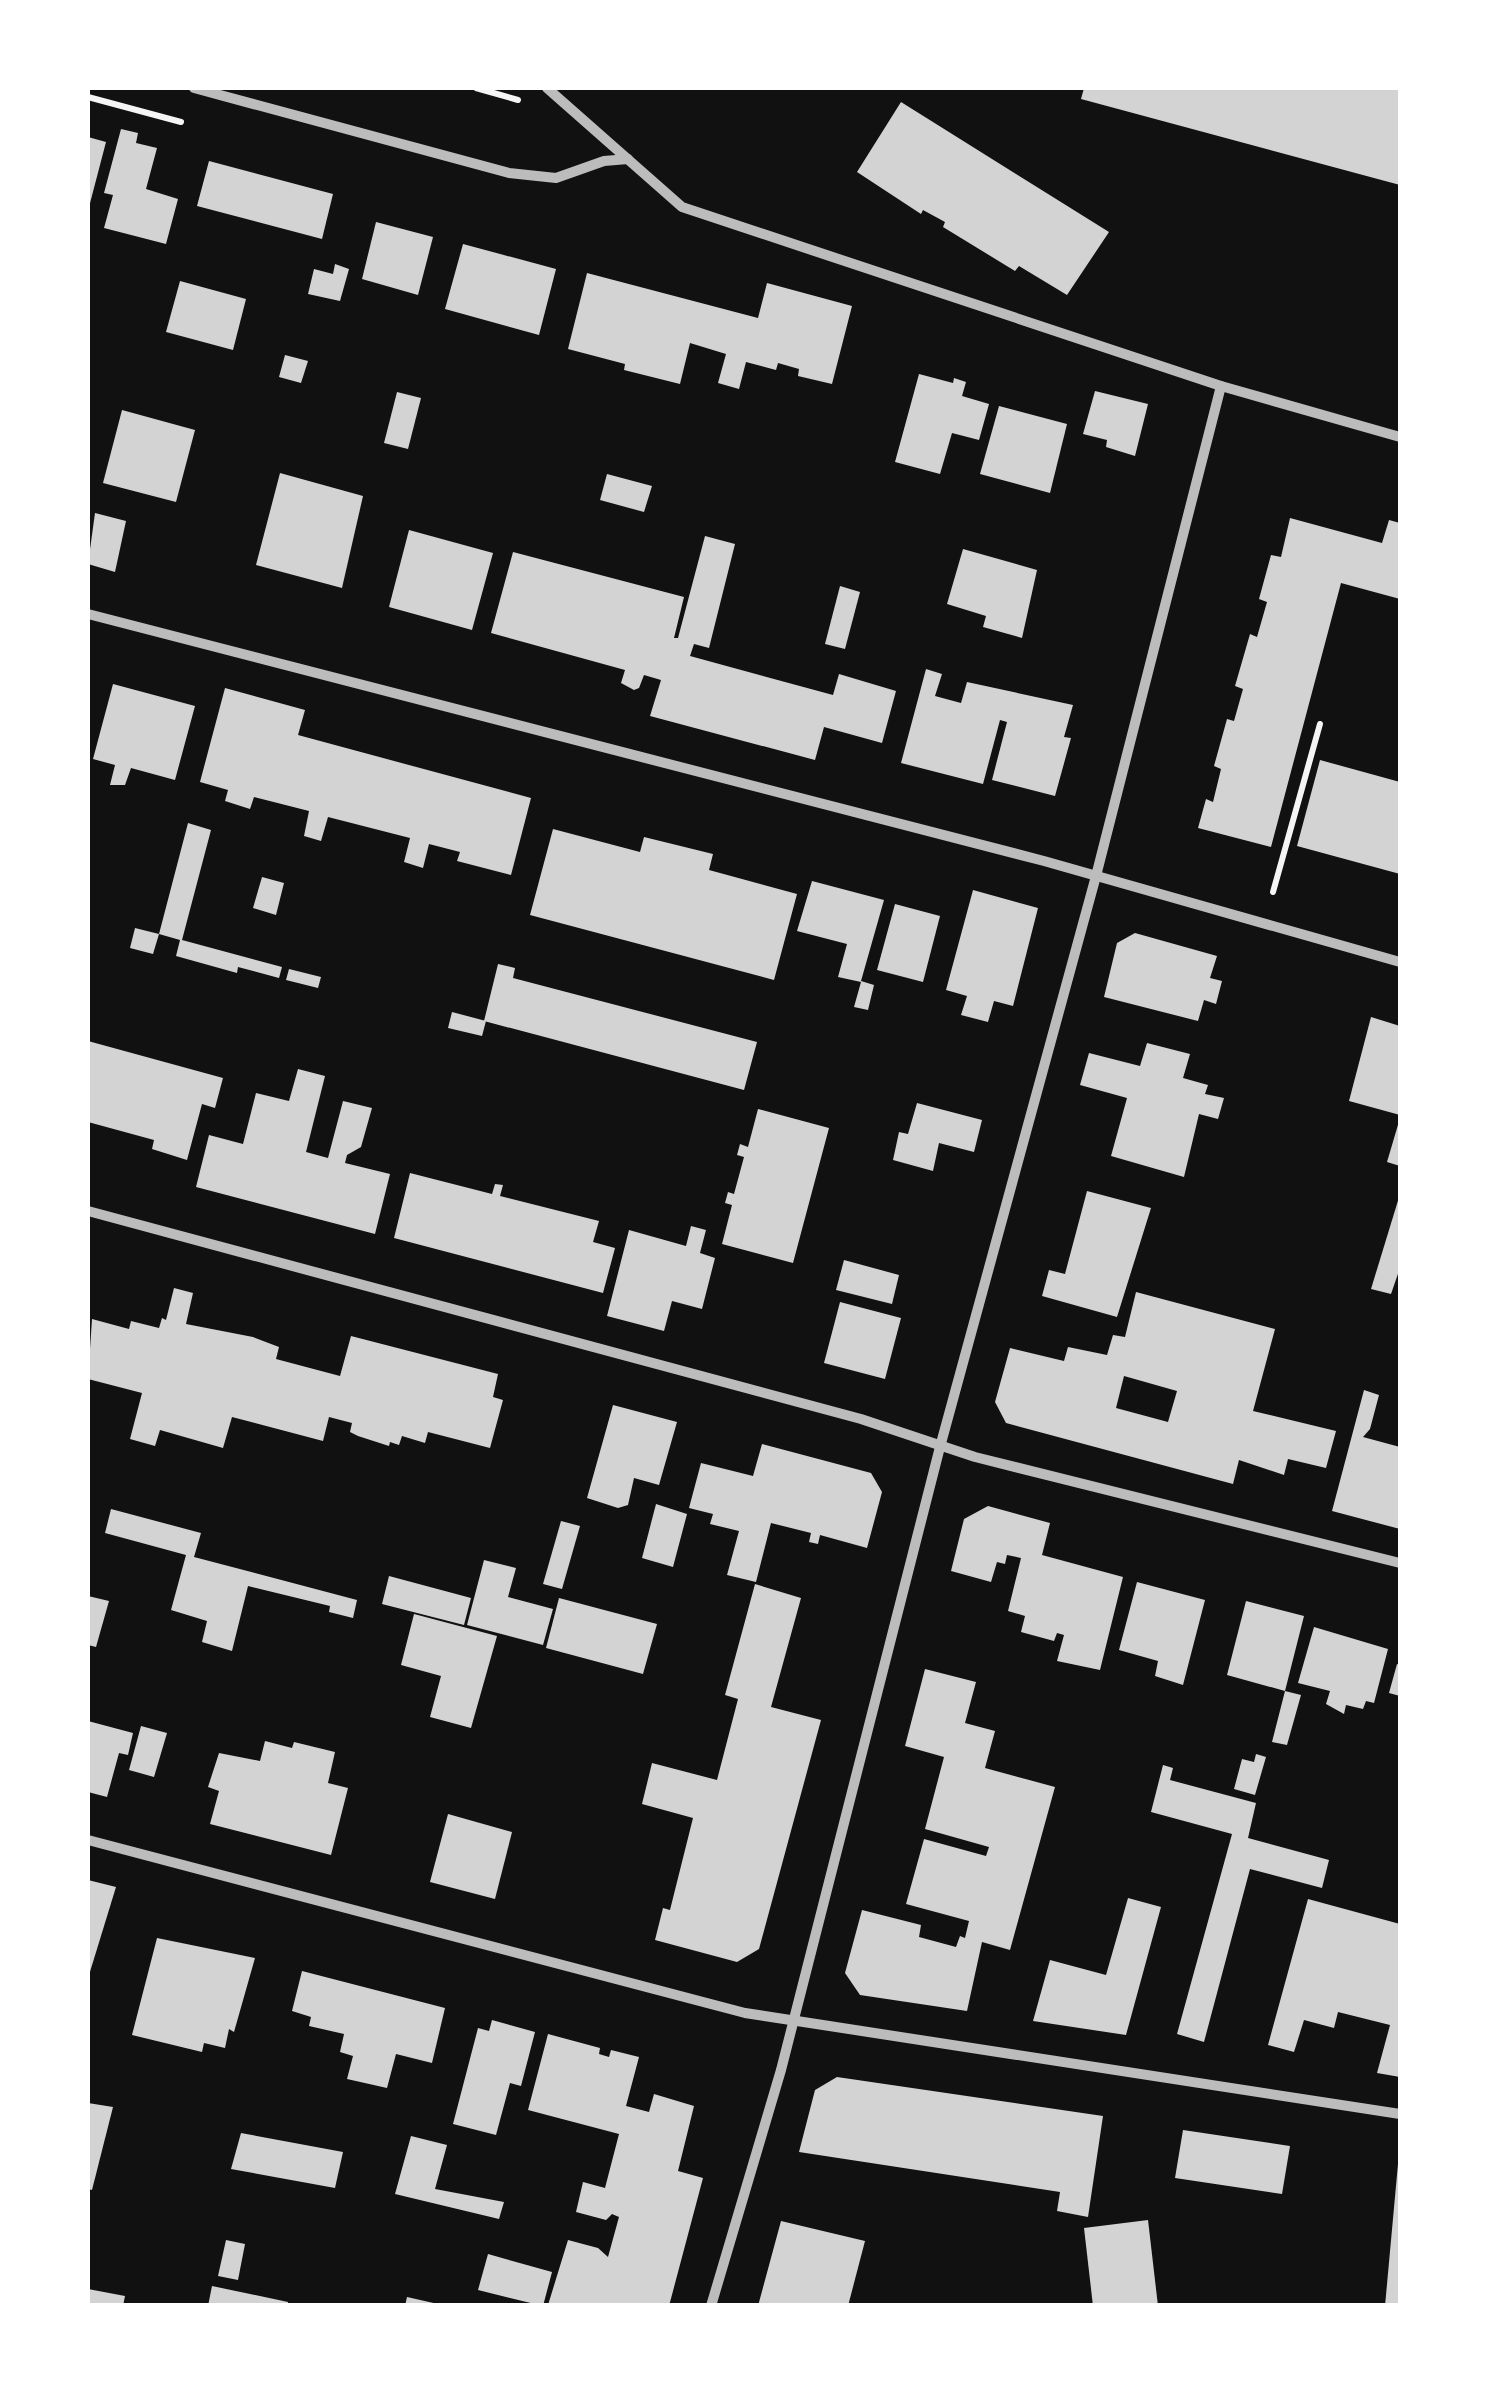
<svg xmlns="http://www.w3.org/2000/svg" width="1488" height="2393" viewBox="0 0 1488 2393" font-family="Literata,serif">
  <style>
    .building { fill: #d3d3d3; fill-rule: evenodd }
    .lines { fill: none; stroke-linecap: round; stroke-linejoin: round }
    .path { stroke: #f5f5f5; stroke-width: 6 }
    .minor { stroke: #bcbcbc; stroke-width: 10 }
  </style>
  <rect width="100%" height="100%" fill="#111"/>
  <g class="building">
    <path d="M1084 88H1400V185L1081 99Z"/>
    <path d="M901 102 1109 232 1067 295 1019 266 1015 271 943 227 945 222 923 210 921 214 857 172Z"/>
    <path d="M121 129 138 133 136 143 157 148 146 189 178 199 166 244 104 228 113 195 104 193Z"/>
    <path d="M88 137 106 142 89 207H88Z"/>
    <path d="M209 161 333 194 322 239 197 206Z"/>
    <path d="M376 222 433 237 418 295 362 279Z"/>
    <path d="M463 244 556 269 539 335 445 309Z"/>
    <path d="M335 264 349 269 340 301 308 294 314 269 333 274Z"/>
    <path d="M587 273 758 318 767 283 852 306 832 384 798 376 799 369 778 363 776 370 746 362 739 389 718 383 726 354 690 343 680 384 624 370 625 364 568 349Z"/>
    <path d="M180 281 246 299 233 350 166 332Z"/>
    <path d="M285 355 308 361 301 383 279 377Z"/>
    <path d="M919 374 953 383 954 378 966 382 962 396 989 404 979 440 952 433 940 474 895 462Z"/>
    <path d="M1095 391 1148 404 1135 456 1106 447 1107 440 1083 434Z"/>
    <path d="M397 392 421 398 408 449 384 443Z"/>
    <path d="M999 406 1067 424 1050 493 980 474Z"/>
    <path d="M122 410 195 430 176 502 103 483Z"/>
    <path d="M280 473 363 496 342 588 256 565Z"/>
    <path d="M607 474 652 486 644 512 600 500Z"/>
    <path d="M95 513 126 521 115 572 88 564Z"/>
    <path d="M1290 518 1382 543 1389 520 1400 523V599L1341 583 1271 847 1198 828 1206 799 1213 802 1221 769 1214 766 1227 719 1234 721 1243 689 1235 686 1250 634 1257 637 1267 602 1259 599 1271 555 1281 557Z"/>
    <path d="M409 530 493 553 472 630 389 607Z"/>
    <path d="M705 536 735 544 709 648 694 644 690 656 833 695 839 674 896 691 882 743 824 727 815 760 650 716 661 680 644 675 639 688 634 690 621 683 625 670 491 633 513 552 684 597 674 638H678Z"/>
    <path d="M963 549 1037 570 1022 638 983 627 986 616 947 604Z"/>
    <path d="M840 586 860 592 845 649 825 644Z"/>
    <path d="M926 669 942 674 935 696 961 703 967 682 1073 705 1064 737 1071 738 1055 796 992 780 1007 722 1000 720 983 784 901 763Z"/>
    <path d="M113 684 195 706 175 780 131 768 125 785H110L115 765 93 759Z"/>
    <path d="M225 688 305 710 298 735 531 798 511 875 457 861 460 852 429 844 423 868 404 862 410 838 328 817 321 841 304 836 309 811 254 797 250 809 225 801 228 790 200 782Z"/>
    <path d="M1320 760 1400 782V874L1297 846Z"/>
    <path d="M188 823 211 830 182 940 282 967 279 978 238 967 237 973 176 956 180 940 159 934Z"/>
    <path d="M553 829 640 852 644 837 713 854 709 870 797 894 774 980 530 915Z"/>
    <path d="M262 877 284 883 276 915 253 908Z"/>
    <path d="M812 881 884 900 861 981 874 985 868 1010 854 1007 861 982 838 977 847 944 797 931Z"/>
    <path d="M973 890 1038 908 1013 1006 994 1001 988 1022 961 1015 967 996 946 990Z"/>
    <path d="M895 904 940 916 923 982 877 970Z"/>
    <path d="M135 928 159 934 153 954 130 948Z"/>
    <path d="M1135 933 1217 956 1210 978 1222 981 1216 1004 1204 1000 1198 1021 1104 997 1117 943Z"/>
    <path d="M498 964 515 968 513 978 757 1042 744 1090 484 1021Z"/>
    <path d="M289 969 321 977 318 988 286 980Z"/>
    <path d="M452 1012 486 1021 482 1036 448 1028Z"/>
    <path d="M1371 1017 1400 1026V1115L1349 1101Z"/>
    <path d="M88 1041 223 1078 215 1108 202 1104 187 1160 152 1149 154 1140 88 1122Z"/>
    <path d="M1147 1043 1190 1054 1183 1078 1208 1085 1205 1094 1224 1098 1218 1119 1199 1114 1184 1177 1111 1156 1127 1098 1080 1085 1089 1053 1140 1066Z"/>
    <path d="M298 1069 325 1076 306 1152 328 1158 343 1101 372 1108 361 1147 347 1155 345 1163 390 1174 375 1234 196 1187 209 1135 243 1144 256 1093 289 1101Z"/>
    <path d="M917 1103 982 1120 974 1152 939 1143 933 1171 893 1160 899 1132 908 1134Z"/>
    <path d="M758 1109 829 1128 793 1263 722 1244 732 1205 725 1203 728 1192 734 1194 744 1157 737 1155 740 1144 748 1147Z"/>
    <path d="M1400 1118V1166L1387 1162Z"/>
    <path d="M410 1173 492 1194 495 1184 503 1185 500 1196 599 1221 593 1242 615 1248 603 1293 394 1238Z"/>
    <path d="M1087 1191 1151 1208 1117 1317 1042 1296 1049 1270 1065 1274Z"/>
    <path d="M1400 1194V1268L1391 1294 1371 1289Z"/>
    <path d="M691 1226 706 1230 700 1253 715 1258 702 1309 672 1301 664 1331 607 1316 629 1230 686 1246Z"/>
    <path d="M844 1260 899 1275 892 1304 836 1290Z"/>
    <path d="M174 1288 193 1293 186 1324 253 1337 279 1347 276 1359 340 1376 351 1336 498 1374 493 1397 503 1400 490 1448 428 1432 425 1443 402 1436 399 1445 390 1442 389 1446 358 1436 350 1432 352 1423 329 1417 323 1441 232 1417 223 1448 160 1430 155 1446 130 1439 142 1393 88 1379 92 1319 129 1329 131 1321 159 1328 162 1318 166 1320Z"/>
    <path d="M1136 1292 1275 1329 1253 1411 1336 1431 1326 1468 1288 1459 1284 1475 1239 1460 1233 1484 1006 1423 995 1402 1010 1348 1064 1361 1068 1347 1107 1355 1113 1335 1125 1337ZM1124 1376 1177 1391 1168 1422 1116 1408Z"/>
    <path d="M840 1302 901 1318 885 1379 824 1363Z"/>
    <path d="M1364 1390 1379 1395 1370 1429 1363 1437 1400 1447V1529L1332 1511Z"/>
    <path d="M613 1405 677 1422 659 1485 634 1478 628 1505 618 1508 587 1498Z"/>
    <path d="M762 1444 871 1473 882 1492 867 1548 820 1535 818 1544 809 1542 811 1533 771 1523 756 1582 727 1575 739 1531 710 1524 713 1514 689 1508 701 1463 753 1476Z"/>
    <path d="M656 1504 687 1514 673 1567 642 1558Z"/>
    <path d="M988 1506 1050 1523 1042 1555 1123 1577 1100 1670 1057 1661 1064 1635 1057 1633 1054 1641 1021 1632 1025 1616 1008 1611 1021 1558 1007 1555 1005 1564 997 1562 991 1582 951 1571 964 1519Z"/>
    <path d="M111 1509 201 1533 194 1557 357 1600 353 1618 329 1612 330 1606 248 1586 232 1651 202 1642 207 1621 171 1610 186 1555 105 1533Z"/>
    <path d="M561 1521 580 1526 562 1589 543 1584Z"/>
    <path d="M484 1560 516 1568 508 1597 553 1609 543 1645 467 1625Z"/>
    <path d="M389 1576 471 1598 464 1625 382 1604Z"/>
    <path d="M1137 1582 1205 1600 1183 1685 1155 1676 1158 1661 1119 1650Z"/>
    <path d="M755 1584 801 1598 771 1707 821 1720 759 1949 737 1962 655 1940 663 1908 670 1910 693 1818 642 1804 652 1763 717 1780 738 1699 725 1695Z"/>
    <path d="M88 1596 109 1601 96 1647 88 1645Z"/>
    <path d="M559 1598 657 1624 643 1674 546 1648Z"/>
    <path d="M1246 1601 1304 1616 1285 1691 1301 1695 1287 1745 1272 1742 1285 1691 1227 1675Z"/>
    <path d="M414 1614 497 1636 471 1728 430 1717 441 1676 401 1665Z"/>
    <path d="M1314 1627 1388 1649 1374 1703 1366 1701 1363 1709 1346 1705 1344 1714 1326 1704 1330 1691 1298 1683Z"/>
    <path d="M1397 1664 1400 1665V1696L1389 1693Z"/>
    <path d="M925 1669 976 1682 965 1723 995 1731 985 1768 1055 1787 1010 1950 982 1942 967 2011 860 1995 845 1973 862 1910 921 1925 919 1937 956 1947 960 1936 965 1938 969 1921 906 1904 924 1839 986 1856 989 1847 925 1829 944 1757 905 1746Z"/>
    <path d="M88 1721 133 1733 128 1755 119 1753 107 1797 88 1792Z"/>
    <path d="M141 1726 167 1733 154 1777 129 1770Z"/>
    <path d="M265 1741 292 1748 294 1742 335 1752 328 1783 348 1788 331 1855 210 1824 219 1791 208 1787 219 1753 260 1761Z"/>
    <path d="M1256 1754 1266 1757 1255 1795 1234 1789 1242 1759 1254 1762Z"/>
    <path d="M1163 1765 1173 1768 1170 1780 1256 1803 1248 1838 1329 1860 1322 1888 1250 1869 1204 2042 1177 2034 1232 1834 1151 1812Z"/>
    <path d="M448 1814 512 1832 495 1899 430 1882Z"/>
    <path d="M88 1880 116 1887 89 1975H88Z"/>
    <path d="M1128 1898 1161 1907 1126 2035 1033 2021 1050 1960 1106 1975Z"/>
    <path d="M1308 1899 1400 1924V2077L1377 2073 1390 2025 1338 2012 1334 2028 1304 2020 1294 2052 1268 2045Z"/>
    <path d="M157 1938 255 1958 234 2032 229 2029 225 2048 204 2043 202 2052 132 2035Z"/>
    <path d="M302 1971 445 2008 432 2063 396 2054 387 2088 347 2079 353 2056 340 2052 344 2034 309 2026 311 2017 292 2011Z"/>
    <path d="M492 2020 535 2032 521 2086 510 2083 496 2135 453 2124 478 2028 489 2031Z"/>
    <path d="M548 2034 600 2048 599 2054 609 2057 611 2050 639 2057 626 2106 649 2112 654 2094 694 2106 678 2171 703 2178 669 2306 548 2305 568 2240 598 2248 608 2257 619 2217 612 2214 606 2220 576 2212 583 2182 605 2188 619 2134 528 2110Z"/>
    <path d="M837 2077 1103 2116 1088 2217 1057 2211 1060 2192 799 2152 815 2090Z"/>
    <path d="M88 2103 113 2107 92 2190 88 2189Z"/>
    <path d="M1183 2130 1290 2146 1282 2194 1175 2178Z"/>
    <path d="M241 2133 343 2152 335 2188 231 2169Z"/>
    <path d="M411 2136 447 2145 435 2189 504 2202 499 2219 395 2194Z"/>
    <path d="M1398 2164 1400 2306H1385Z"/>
    <path d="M1148 2220 1158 2306H1093L1084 2228Z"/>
    <path d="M781 2221 865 2241 848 2306H758Z"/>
    <path d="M226 2240 245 2244 238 2280 218 2276Z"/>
    <path d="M488 2254 552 2272 543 2306 478 2290Z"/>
    <path d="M212 2286 288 2302V2306H208Z"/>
    <path d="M88 2289 125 2296 123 2306H88Z"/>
    <path d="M407 2297 438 2304V2306H405Z"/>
  </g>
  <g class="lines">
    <g class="path">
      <path d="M476 88 518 100"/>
      <path d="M88 97 181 122"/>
      <path d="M1273 892 1320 724"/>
    </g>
    <g class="minor">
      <path d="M194 88 509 173 556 178 604 161 628 159"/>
      <path d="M547 88 682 207 1221 386 1400 437"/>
      <path d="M88 614 1044 861 1400 962"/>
      <path d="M88 1211 861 1419 975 1457 1400 1563"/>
      <path d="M88 1840 745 2013 1400 2114"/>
      <path d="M711 2306 781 2070 940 1447 1096 876 1221 386"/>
    </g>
  </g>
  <rect width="1488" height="2393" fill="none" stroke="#ffffff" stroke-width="180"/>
</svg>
